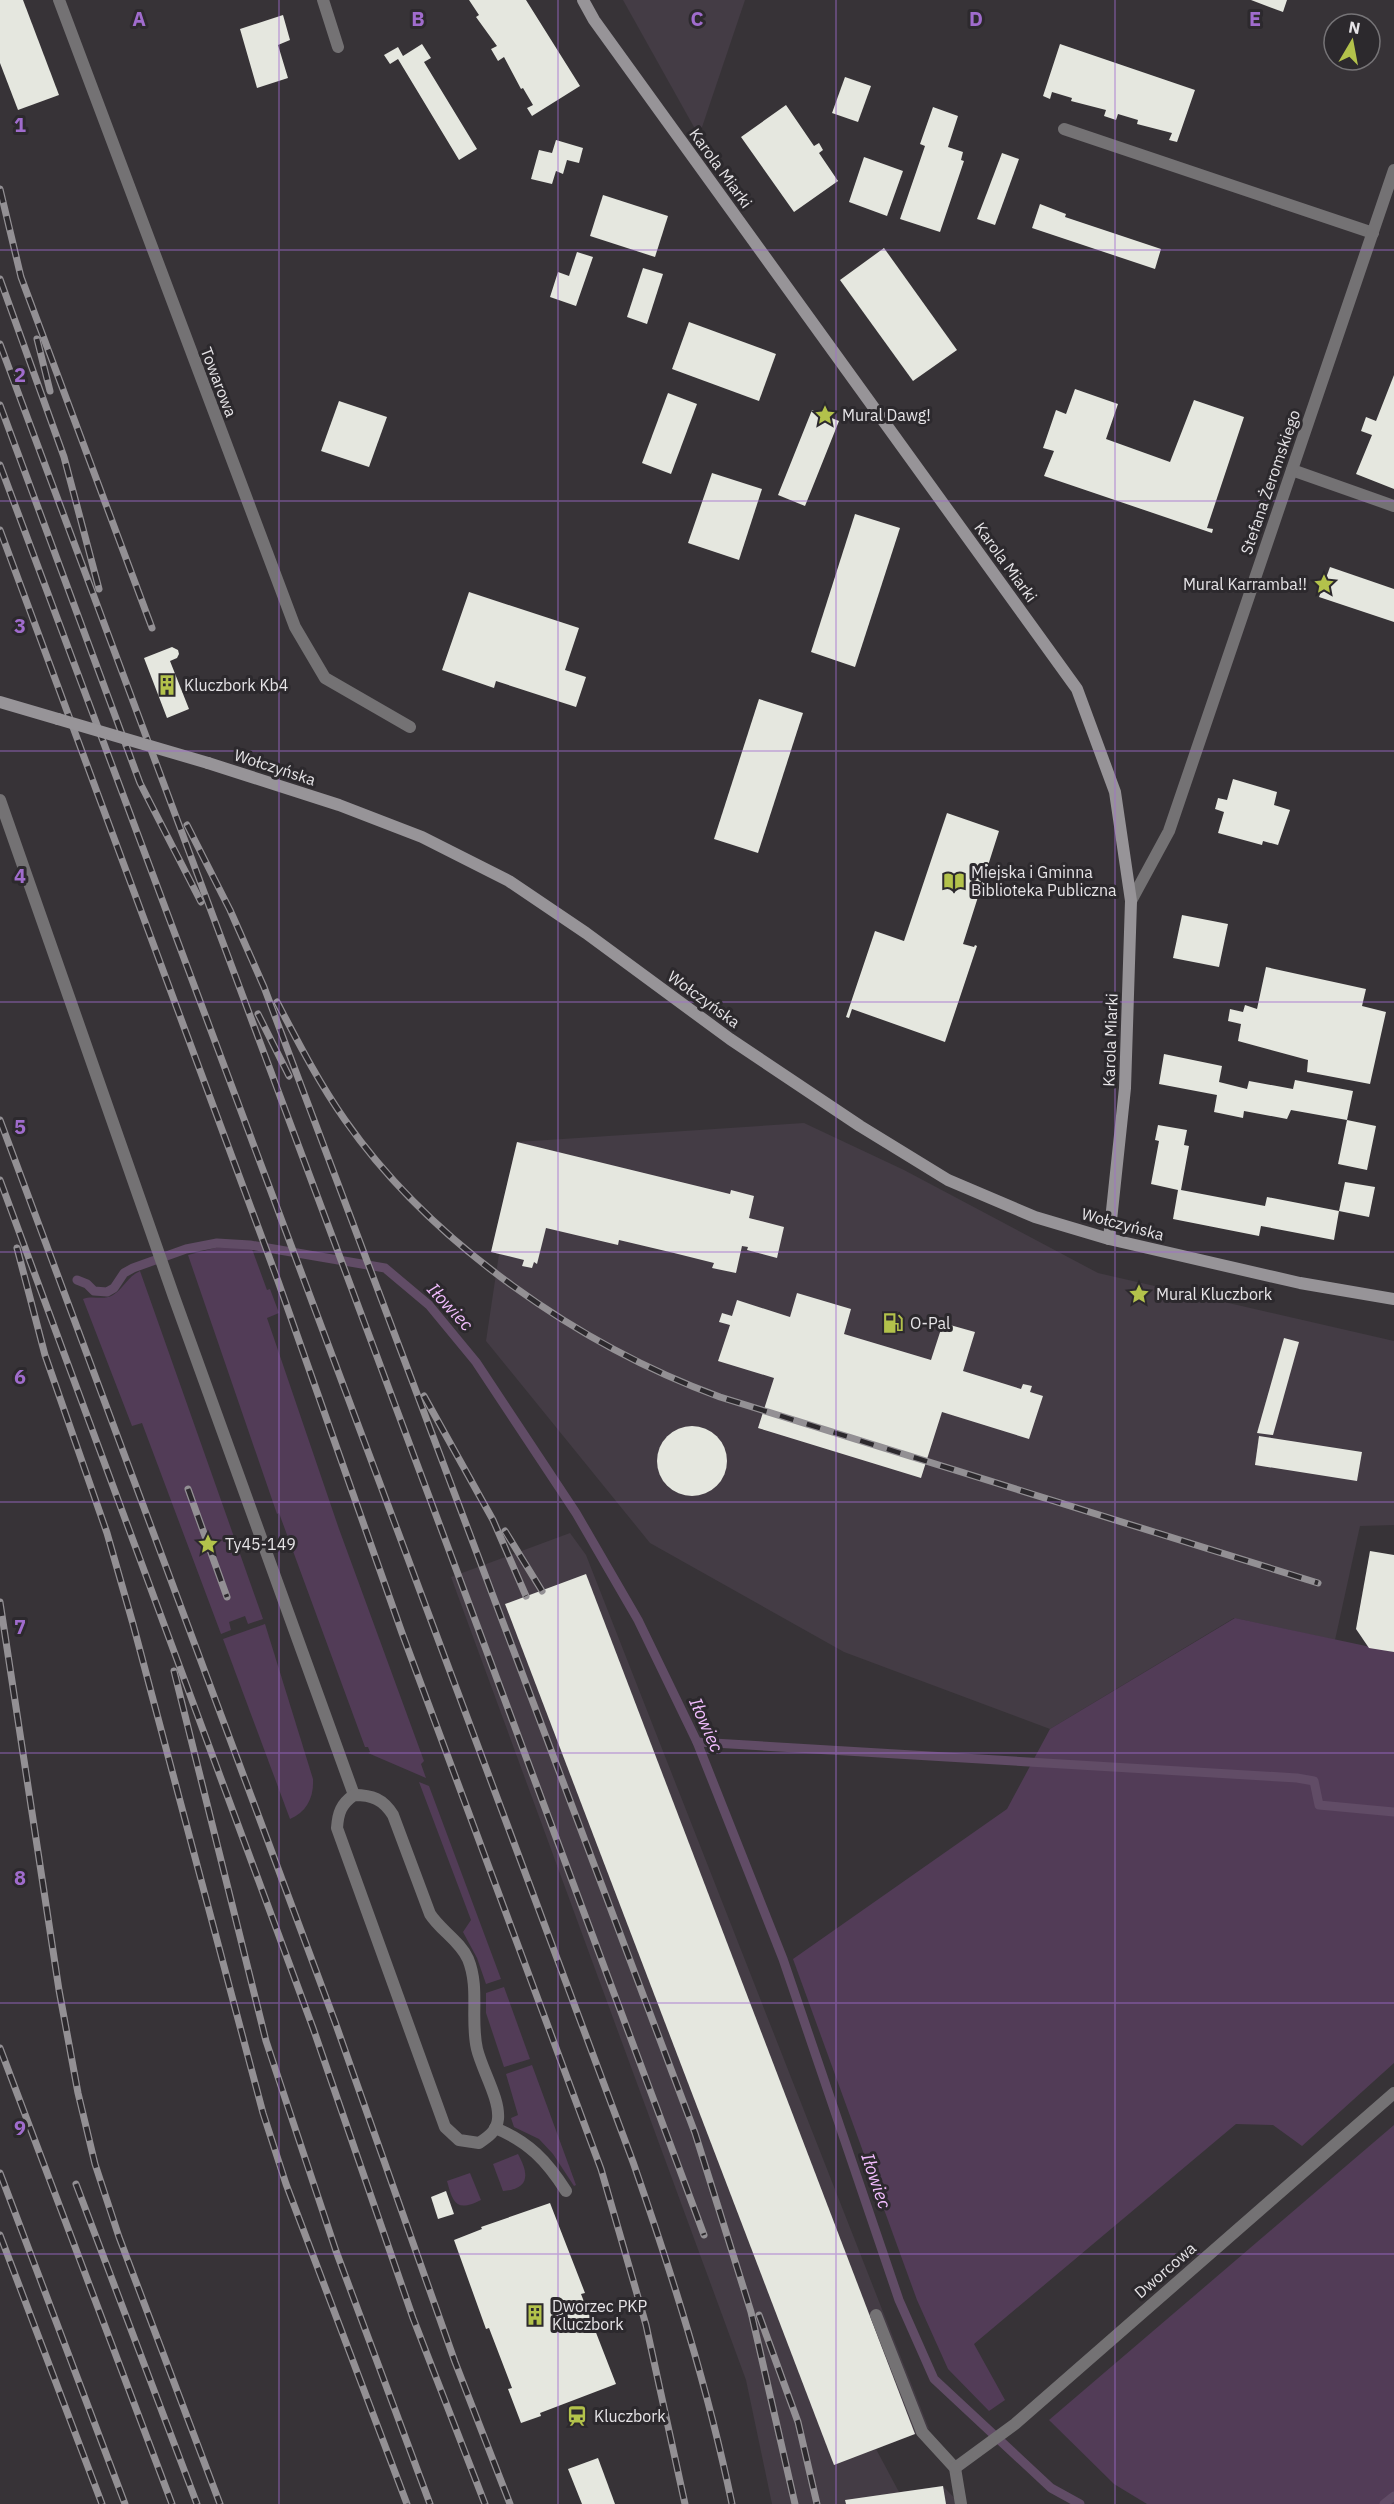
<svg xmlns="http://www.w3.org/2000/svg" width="1394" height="2504" viewBox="0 0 1394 2504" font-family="'IBM Plex Sans',sans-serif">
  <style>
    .built { fill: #443c45 }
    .green { fill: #523c57 }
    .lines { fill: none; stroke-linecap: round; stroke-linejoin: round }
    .stream { stroke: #614c66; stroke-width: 9 }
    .building { fill: #e5e7df }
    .lane { stroke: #747274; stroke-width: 12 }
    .street { stroke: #747274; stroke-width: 12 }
    .secondary { stroke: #979498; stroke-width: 12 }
    .rail-casing { stroke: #939094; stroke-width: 7 }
    .rail { stroke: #2c292d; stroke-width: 4.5; stroke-dasharray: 14; stroke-linecap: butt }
    .secondary-bridge { stroke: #979498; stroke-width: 12 }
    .grid { fill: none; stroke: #a06ccd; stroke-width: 1.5; stroke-opacity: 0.55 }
    .labels { text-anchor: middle; stroke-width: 6; stroke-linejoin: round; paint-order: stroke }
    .street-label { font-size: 16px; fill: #e6e4e7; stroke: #2c292d }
    .poi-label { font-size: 16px; fill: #e6e4e7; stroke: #2c292d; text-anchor: start }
    .water-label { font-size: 18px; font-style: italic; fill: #f2bdfe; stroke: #2c292d }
    .grid-label { font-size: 20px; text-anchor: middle; font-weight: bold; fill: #a06ccd; stroke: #2c292d; stroke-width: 6; stroke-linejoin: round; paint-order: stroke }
  </style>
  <rect width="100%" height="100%" fill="#373337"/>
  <g class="built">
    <path d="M623 0H745L699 136Z"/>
    <path d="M804 1123 904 1170 1098 1273 1394 1341V1525L1360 1526 1335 1640 1234 1618 1050 1729 844 1652 650 1543 486 1341 499 1254 491 1252 517 1142Z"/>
    <path d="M570 1533 586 1555 929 2429 876 2449 899 2492 943 2486 960 2504H772L746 2380 451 1577Z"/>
  </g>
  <g class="green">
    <path d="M229 1246 252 1249 267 1290 270 1289 279 1313 267 1318 339 1529 424 1761 421 1764 426 1778 368 1753 370 1752 368 1747H365L279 1513 277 1514 188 1255 215 1248Z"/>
    <path d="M140 1271 263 1619 248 1624 245 1616 229 1622 231 1630 221 1634 142 1423 132 1426 83 1299C93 1295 103 1301 113 1295 124 1288 127 1277 140 1271Z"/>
    <path d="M1235 1618 1394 1652V2063L1302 2146 1273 2125 1236 2124 974 2344 1005 2400 989 2411 948 2369 917 2300 793 1959 1007 1809 1050 1729Z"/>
    <path d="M265 1624 313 1779C314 1798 306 1812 290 1819L223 1639Z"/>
    <path d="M419 1782 429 1786 501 1979 486 1984 477 1958 463 1932 471 1920Z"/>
    <path d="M504 1987 530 2059 504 2067 486 2013V1993Z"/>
    <path d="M532 2065 576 2185 574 2186 553 2154 539 2139 514 2127 511 2118 518 2115 506 2074Z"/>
    <path d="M1394 2125V2504H1147L1114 2484 1049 2420Z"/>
    <path d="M518 2154C529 2174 530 2189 503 2191L493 2164Z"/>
    <path d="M470 2173 481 2200C457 2212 453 2204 447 2181Z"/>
  </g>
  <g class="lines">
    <g class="stream">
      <path d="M77 1280 87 1284 94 1291 107 1292 114 1288 124 1273 133 1268 186 1249 217 1243 250 1245 385 1268 429 1305 476 1362 576 1513 638 1620 697 1742 783 1959 899 2300 934 2379 1051 2488 1080 2504"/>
      <path d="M697 1742 1297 1778 1314 1781 1319 1805 1394 1812"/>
      <path d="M1384 2504 1394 2496"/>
    </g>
  </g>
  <g class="building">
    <path d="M0 0H23L59 95 18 110 0 63Z"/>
    <path d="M469 0H526L580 86 532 116 527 108 533 105 523 88 521 89 504 57 498 61 491 49 497 46 476 17 479 15Z"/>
    <path d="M1251 0H1287L1283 12Z"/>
    <path d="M283 15 290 40 278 45 288 78 257 88 240 29Z"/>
    <path d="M422 44 431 58 424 62 477 149 459 160 398 59 390 64 384 55 398 47 403 56Z"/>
    <path d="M1060 44 1195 90 1177 142 1169 140 1172 133 1137 124 1138 120 1118 114 1116 120 1104 116 1106 110 1071 101 1072 98 1052 92 1050 99 1043 96Z"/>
    <path d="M845 77 871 86 858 122 832 113Z"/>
    <path d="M786 105 814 146 819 143 823 150 819 153 838 181 794 212 741 137Z"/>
    <path d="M933 107 958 116 948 147 963 152 961 160 964 161 940 232 900 219 925 146 920 144Z"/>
    <path d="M556 140 583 148 579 163 567 160 563 174 556 171 552 184 531 179 539 150 552 153Z"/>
    <path d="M1002 153 1019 159 995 225 977 219Z"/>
    <path d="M864 157 903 171 887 216 849 202Z"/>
    <path d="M603 195 668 216 655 257 590 236Z"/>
    <path d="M1040 204 1066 214 1065 217 1161 249 1155 269 1032 228Z"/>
    <path d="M884 248 957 350 913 381 840 280Z"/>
    <path d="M577 252 593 257 576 306 550 297 558 272 569 276Z"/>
    <path d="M643 268 663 274 647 324 627 317Z"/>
    <path d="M689 322 776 354 759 401 672 369Z"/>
    <path d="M1394 375V489L1356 474 1372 435 1361 431 1366 417 1376 421Z"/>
    <path d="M1075 389 1118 404 1106 439 1170 462 1194 400 1244 417 1207 528 1213 529 1212 533 1044 476 1054 451 1043 448 1056 410 1066 414Z"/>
    <path d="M668 393 697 404 671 474 642 463Z"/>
    <path d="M339 401 387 417 369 467 321 451Z"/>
    <path d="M812 410 839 421 805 506 778 495Z"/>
    <path d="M712 473 762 489 739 560 688 543Z"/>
    <path d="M855 514 900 528 855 667 811 652Z"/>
    <path d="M1330 567 1394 589V622L1319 597Z"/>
    <path d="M469 592 579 628 565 670 586 677 576 707 496 681 494 688 442 670Z"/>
    <path d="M172 647 178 650 179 654 177 658 170 661 189 709 167 718 144 658Z"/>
    <path d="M759 699 803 713 758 853 714 839Z"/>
    <path d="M1233 779 1277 792 1274 805 1290 810 1278 845 1263 841 1262 845 1218 833 1224 812 1215 809 1218 798 1227 800Z"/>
    <path d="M947 813 999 831 963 944 974 947 975 945 977 946 945 1042 852 1009 849 1018 846 1017 875 931 904 941Z"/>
    <path d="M1182 915 1228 924 1219 967 1173 958Z"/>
    <path d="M1266 967 1366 989 1362 1006 1386 1012 1370 1084 1307 1072 1308 1060 1238 1041 1241 1024 1228 1021 1230 1009 1243 1012 1245 1005 1257 1009Z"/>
    <path d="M1164 1054 1222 1066 1219 1082 1247 1089 1249 1081 1293 1089 1295 1080 1353 1091 1347 1120 1376 1126 1367 1170 1338 1164 1347 1120 1291 1110 1287 1119 1244 1111 1243 1118 1214 1112 1217 1095 1159 1084Z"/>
    <path d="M1158 1125 1187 1130 1184 1145 1189 1146 1181 1190 1265 1206 1267 1197 1339 1211 1334 1240 1261 1226 1259 1236 1173 1219 1178 1190 1151 1184 1159 1141 1155 1140Z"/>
    <path d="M517 1142 730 1194 731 1190 754 1196 749 1218 784 1227 777 1258 747 1250 748 1247 742 1246 736 1273 712 1268 714 1263 674 1253 619 1240 618 1245 546 1228 537 1264 534 1262 532 1268 522 1266 524 1260 491 1252Z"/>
    <path d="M1345 1182 1375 1187 1369 1217 1339 1211Z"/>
    <path d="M797 1293 851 1309 844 1334 931 1360 943 1323 975 1332 963 1371 1021 1389 1023 1384 1032 1386 1030 1392 1043 1396 1029 1439 942 1412 921 1478 758 1428 774 1378 718 1361 730 1325 719 1322 722 1313 732 1316 737 1300 790 1317Z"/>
    <path d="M1284 1338 1299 1342 1273 1435 1257 1433Z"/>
    <circle cx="692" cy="1461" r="35"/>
    <path d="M1259 1436 1362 1452 1357 1481 1255 1465Z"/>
    <path d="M1370 1551 1394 1555V1652L1369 1648 1356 1629Z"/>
    <path d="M586 1574 915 2434 834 2465 505 1604Z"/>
    <path d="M446 2191 454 2214 438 2219 431 2197Z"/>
    <path d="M550 2203 585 2293 581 2294 616 2384 540 2413 541 2416 521 2423 508 2389 512 2388 489 2328 486 2329 454 2240 482 2229 481 2227Z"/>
    <path d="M598 2458 615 2504H582L568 2469Z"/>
    <path d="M943 2486 946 2504H846L845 2500Z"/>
  </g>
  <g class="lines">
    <g class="lane">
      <path d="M323 0 338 47"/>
      <path d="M1064 129 1373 233"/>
      <path d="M1292 470 1394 506"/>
      <path d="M495 2128C528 2141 547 2161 566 2191"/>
      <path d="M876 2315 922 2432 955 2468 961 2504"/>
    </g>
    <g class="street">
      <path d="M59 0 295 627 325 678 410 727"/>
      <path d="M0 800 174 1297 354 1795"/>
      <path d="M1131 901 1169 831 1394 170"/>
      <path d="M354 1795C372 1795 383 1799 393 1815L430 1914C440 1930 460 1941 468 1959 480 1988 470 2019 477 2049 482 2070 500 2099 498 2119 497 2131 488 2137 479 2143L459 2140 445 2127 337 1828C338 1813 341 1804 354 1795Z"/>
      <path d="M955 2468 1015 2424 1394 2093"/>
    </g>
    <g class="secondary">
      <path d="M583 0 594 20 1077 689 1115 792 1131 901 1125 1088 1109 1239"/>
      <path d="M0 702 58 719"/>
      <path d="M208 763 339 805 422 837 509 881 586 933 730 1039 860 1126 948 1180 1035 1217 1109 1239 1300 1283 1394 1299"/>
    </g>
    <g class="rail-casing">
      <g id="rail">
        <path d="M0 189 21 277 152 628"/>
        <path d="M0 279 64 457 99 589"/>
        <path d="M37 339 50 391"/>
        <path d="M0 344 704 2235"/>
        <path d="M0 405 140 783 201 902"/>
        <path d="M0 465 633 2162C672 2274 708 2388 732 2504"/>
        <path d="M0 530 278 1281 402 1633 601 2169 646 2325 685 2504"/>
        <path d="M187 825 230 910 264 987 695 2133 751 2312 795 2504"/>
        <path d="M277 1002C298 1042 319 1083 345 1120 431 1243 580 1346 720 1397L1318 1583"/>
        <path d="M258 1014 289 1076"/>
        <path d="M0 1120 335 2022 455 2362 510 2504"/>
        <path d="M0 1180 313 2028 413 2318 485 2504"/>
        <path d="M17 1248 45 1355 107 1533 133 1624 263 2113 286 2184 407 2504"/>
        <path d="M424 1396 493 1520 526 1596"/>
        <path d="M188 1489 227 1597"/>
        <path d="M505 1531 542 1591"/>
        <path d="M0 1602 59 1990 78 2093 95 2164 119 2237 220 2504"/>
        <path d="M174 1671 266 2041 336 2251 430 2504"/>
        <path d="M0 2048 172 2504"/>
        <path d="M0 2173 125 2504"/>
        <path d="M76 2184 197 2504"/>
        <path d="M0 2235 102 2504"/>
        <path d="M759 2315 798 2422 817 2504"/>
      </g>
    </g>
    <use href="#rail" class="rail"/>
    <path class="secondary-bridge" d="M58 719 208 763"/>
  </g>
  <path class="grid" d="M279 0V2504M558 0V2504M836 0V2504M1115 0V2504M0 250H1394M0 501H1394M0 751H1394M0 1002H1394M0 1252H1394M0 1502H1394M0 1753H1394M0 2003H1394M0 2254H1394"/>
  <defs>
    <g id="sight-bare" transform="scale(1.62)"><path d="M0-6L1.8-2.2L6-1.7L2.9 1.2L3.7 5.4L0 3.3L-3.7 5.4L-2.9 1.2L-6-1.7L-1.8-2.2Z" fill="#b3c24b" stroke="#2c292d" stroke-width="2.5" paint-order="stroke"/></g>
    <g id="building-bare" transform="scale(1.62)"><path d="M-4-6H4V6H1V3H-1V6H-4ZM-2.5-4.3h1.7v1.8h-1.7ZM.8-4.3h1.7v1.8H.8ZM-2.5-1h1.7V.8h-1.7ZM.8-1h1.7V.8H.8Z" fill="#b3c24b" stroke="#2c292d" stroke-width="2.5" paint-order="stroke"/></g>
    <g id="library-bare" transform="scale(1.62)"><path d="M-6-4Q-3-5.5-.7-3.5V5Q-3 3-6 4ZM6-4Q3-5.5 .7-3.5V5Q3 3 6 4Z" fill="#b3c24b" stroke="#2c292d" stroke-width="2.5" paint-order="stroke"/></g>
    <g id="fuel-bare" transform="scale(1.62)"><path d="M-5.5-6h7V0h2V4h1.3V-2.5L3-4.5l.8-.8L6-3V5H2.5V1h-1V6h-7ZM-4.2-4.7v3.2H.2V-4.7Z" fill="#b3c24b" stroke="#2c292d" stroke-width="2.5" paint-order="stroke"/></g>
    <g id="station-bare" transform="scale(1.62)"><path d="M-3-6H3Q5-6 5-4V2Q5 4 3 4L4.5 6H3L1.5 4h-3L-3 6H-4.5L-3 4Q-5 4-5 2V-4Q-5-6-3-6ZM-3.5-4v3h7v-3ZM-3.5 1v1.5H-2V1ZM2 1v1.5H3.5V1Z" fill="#b3c24b" stroke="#2c292d" stroke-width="2.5" paint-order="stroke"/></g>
  </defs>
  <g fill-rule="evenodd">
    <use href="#sight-bare" x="825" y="415"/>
    <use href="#sight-bare" x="1324" y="584"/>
    <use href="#building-bare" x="167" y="685"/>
    <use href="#library-bare" x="954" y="881"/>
    <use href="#sight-bare" x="1139" y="1294"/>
    <use href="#fuel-bare" x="893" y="1323"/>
    <use href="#sight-bare" x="208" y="1544"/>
    <use href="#building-bare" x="535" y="2315"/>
    <use href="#station-bare" x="577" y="2416"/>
  </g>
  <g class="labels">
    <g class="street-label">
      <text transform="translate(721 168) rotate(54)" y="6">Karola Miarki</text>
      <text transform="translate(219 382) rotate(69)" y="6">Towarowa</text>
      <text transform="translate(1270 482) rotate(-71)" y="6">Stefana Żeromskiego</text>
      <text transform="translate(1006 562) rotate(54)" y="6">Karola Miarki</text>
      <text transform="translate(275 767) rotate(18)" y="6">Wołczyńska</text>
      <text transform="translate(704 999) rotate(36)" y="6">Wołczyńska</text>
      <text transform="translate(1110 1040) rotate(-88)" y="6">Karola Miarki</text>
      <text transform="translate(1123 1224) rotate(15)" y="6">Wołczyńska</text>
      <text transform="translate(1165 2270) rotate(-41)" y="6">Dworcowa</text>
    </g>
    <g class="poi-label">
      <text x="842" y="421">Mural Dawg!</text>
      <text x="1307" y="590" text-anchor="end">Mural Karramba!!</text>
      <text x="184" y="691">Kluczbork Kb4</text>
      <text x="971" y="878">Miejska i Gminna<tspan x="971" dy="18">Biblioteka Publiczna</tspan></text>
      <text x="1156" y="1300">Mural Kluczbork</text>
      <text x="910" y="1329">O-Pal</text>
      <text x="225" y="1550">Ty45-149</text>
      <text x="552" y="2312">Dworzec PKP<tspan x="552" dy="18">Kluczbork</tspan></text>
      <text x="594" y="2422">Kluczbork</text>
    </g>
    <g class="water-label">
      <text transform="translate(450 1307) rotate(47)" y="6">Iłowiec</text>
      <text transform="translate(706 1725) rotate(66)" y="6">Iłowiec</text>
      <text transform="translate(876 2181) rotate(71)" y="6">Iłowiec</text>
    </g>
  </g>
  <g class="grid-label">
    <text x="139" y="26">A</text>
    <text x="418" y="26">B</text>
    <text x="697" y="26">C</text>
    <text x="976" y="26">D</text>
    <text x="1255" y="26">E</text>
    <text x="20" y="132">1</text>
    <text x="20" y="382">2</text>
    <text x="20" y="633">3</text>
    <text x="20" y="883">4</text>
    <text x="20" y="1134">5</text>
    <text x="20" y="1384">6</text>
    <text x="20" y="1634">7</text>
    <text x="20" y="1885">8</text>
    <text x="20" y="2135">9</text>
  </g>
  <g transform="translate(1352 42) rotate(10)"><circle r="28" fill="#2c292d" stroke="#767477" stroke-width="1.5"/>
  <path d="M0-4.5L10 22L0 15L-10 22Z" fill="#b3c24b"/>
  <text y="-9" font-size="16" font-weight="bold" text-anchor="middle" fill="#e6e4e7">N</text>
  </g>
</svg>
